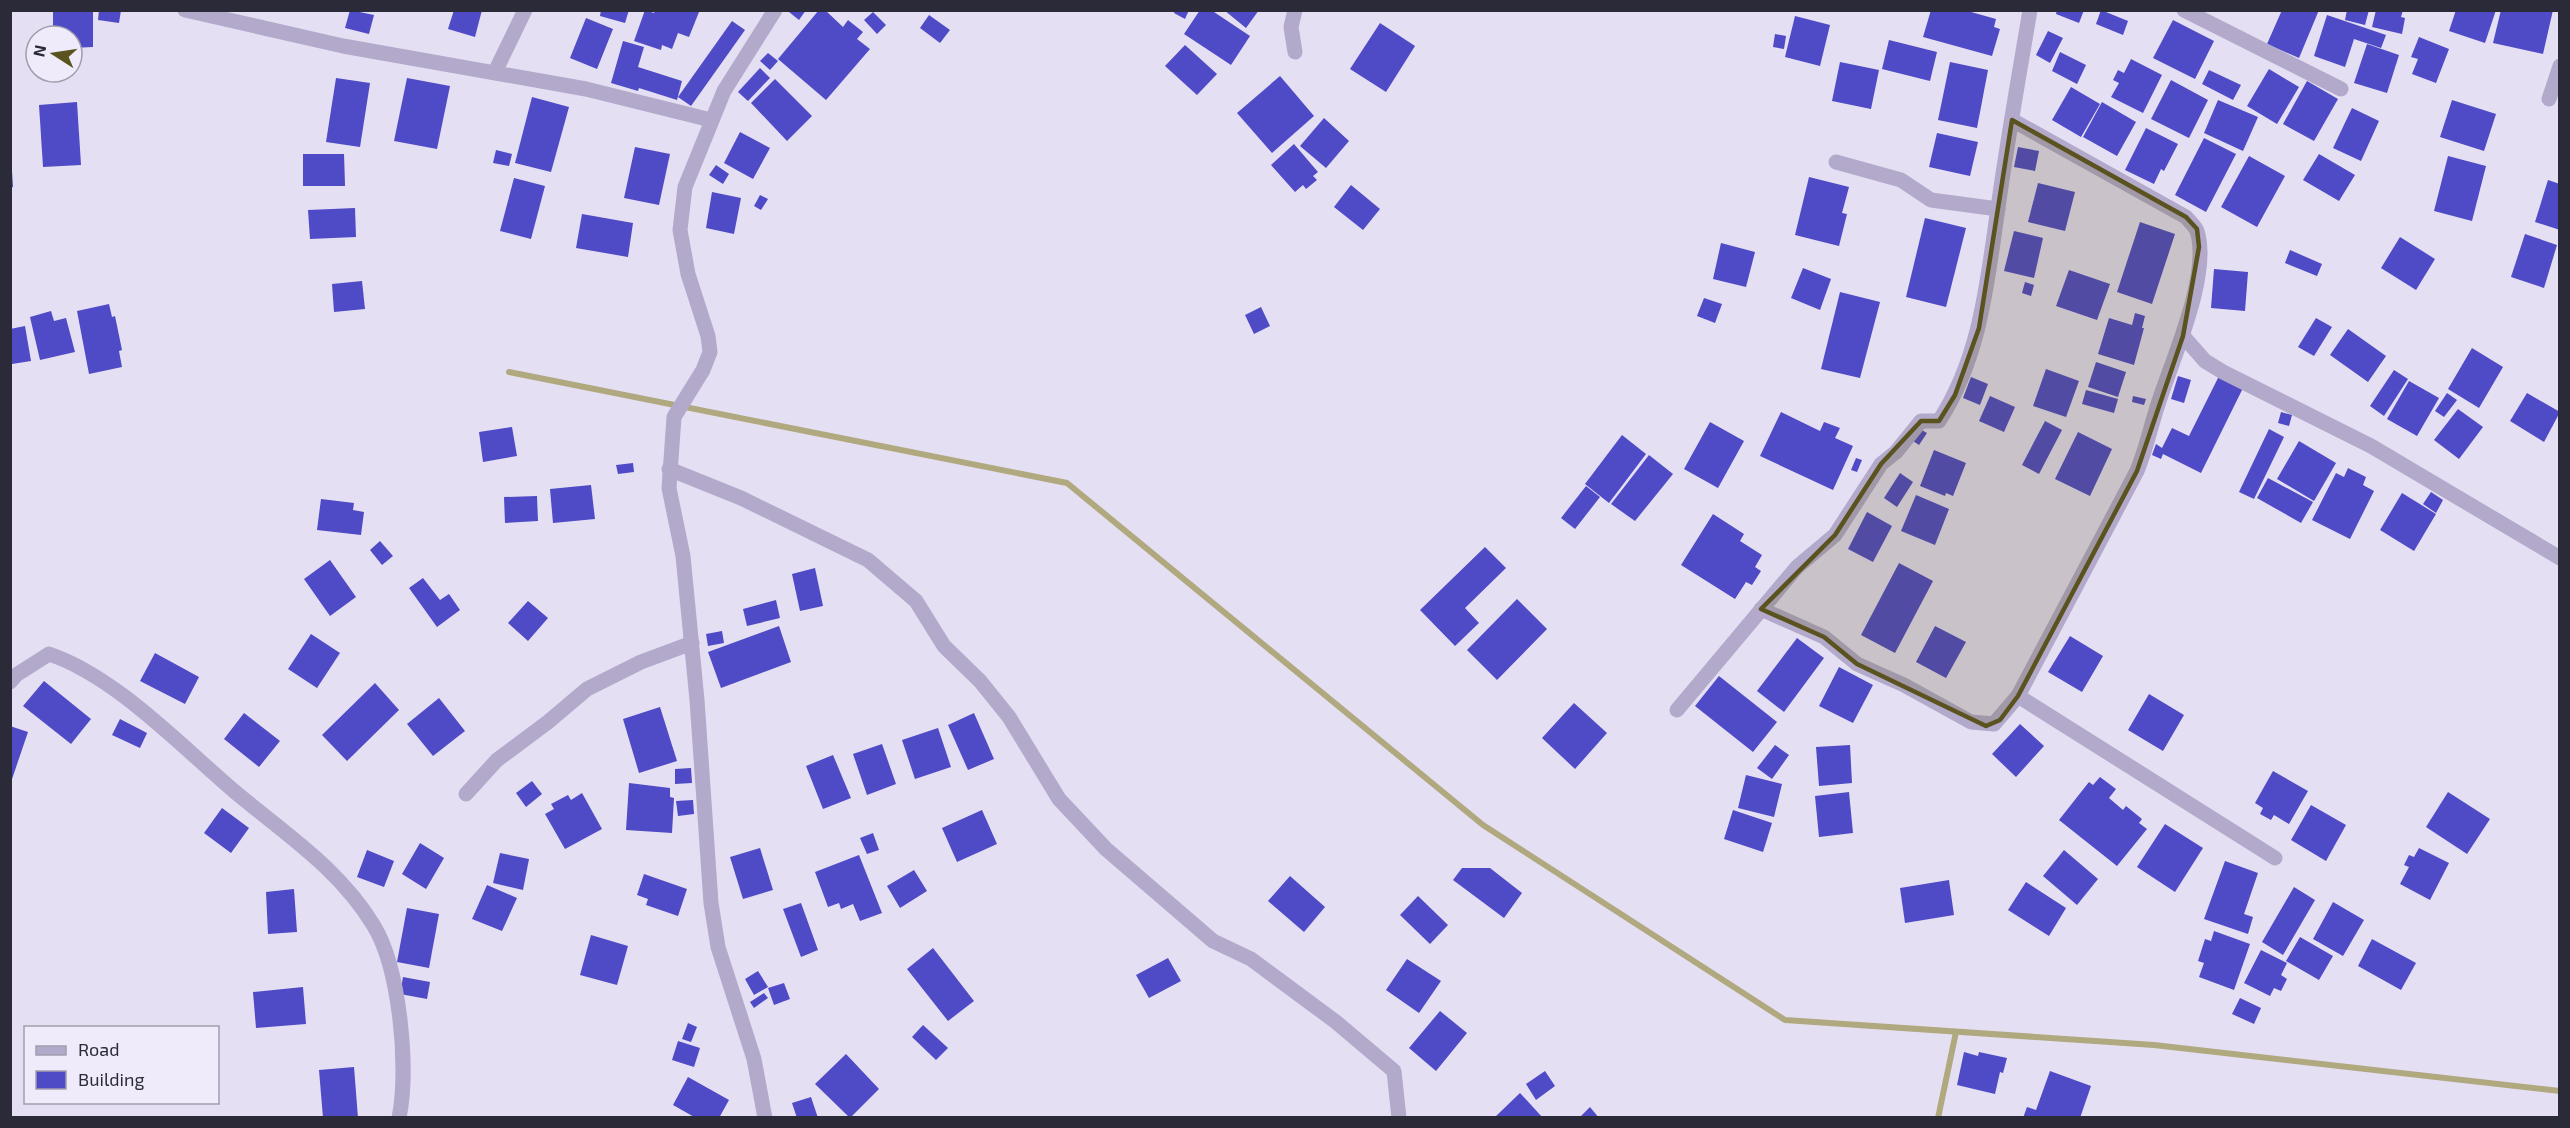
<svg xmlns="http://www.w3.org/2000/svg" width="2570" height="1128" viewBox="0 0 2570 1128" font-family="'Exo 2',sans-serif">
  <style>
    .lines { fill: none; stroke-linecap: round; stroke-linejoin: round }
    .stream { stroke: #b0a87e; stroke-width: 6 }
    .building { fill: #4f4ac5 }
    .minor { stroke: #b3aacb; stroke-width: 15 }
    .marked { fill: #5a521f; fill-opacity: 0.2; stroke: #5a521f; stroke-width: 4.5; stroke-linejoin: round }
  </style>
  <rect width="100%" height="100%" fill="#e5dff3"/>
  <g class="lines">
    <g class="stream">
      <path d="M509 372 1067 483 1483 825 1785 1020 2154 1045 2560 1091"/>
      <path d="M1938 1118 1956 1032"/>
    </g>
  </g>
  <g class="building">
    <path d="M99 10H121L119 23 98 20Z"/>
    <path d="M350 10 374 15 369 34 345 28Z"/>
    <path d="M454 10H482L475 37 448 29Z"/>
    <path d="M601 10H629L625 23 600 16Z"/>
    <path d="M645 10 654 13 655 10 699 12 689 37 678 33 672 49 662 45 661 50 634 41Z"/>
    <path d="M791 10H806L799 20 789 12Z"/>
    <path d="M819 10H825L843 27 848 20 863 32 857 39 870 49 826 100 778 59Z"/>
    <path d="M1175 10H1189L1185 19 1174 13Z"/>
    <path d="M1200 10H1211L1250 36 1231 65 1184 34Z"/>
    <path d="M1224 10H1259L1246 28Z"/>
    <path d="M1931 10H1964L1996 19 1994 27 2000 29 1992 56 1923 37Z"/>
    <path d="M2057 10H2084L2079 23 2056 14Z"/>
    <path d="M2101 10 2128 21 2123 35 2096 24Z"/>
    <path d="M2282 10H2319L2299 58 2267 44Z"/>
    <path d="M2347 10H2369L2365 25 2345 20Z"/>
    <path d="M2376 10H2403L2401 17 2405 18 2402 34 2372 27Z"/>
    <path d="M2456 10H2496L2485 43 2449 31Z"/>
    <path d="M2501 10H2553L2543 54 2493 43Z"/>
    <path d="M53 12H93V47L72 48V36H53Z"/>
    <path d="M873 12 886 25 877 34 864 20Z"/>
    <path d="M929 15 950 30 940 43 920 28Z"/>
    <path d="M2327 15 2386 35 2381 48 2354 39 2345 67 2314 56Z"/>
    <path d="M1795 16 1830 25 1820 66 1785 57Z"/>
    <path d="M586 18 613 29 597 69 570 58Z"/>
    <path d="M2173 20 2214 41 2195 79 2153 58Z"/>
    <path d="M732 21 745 30 691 106 678 97Z"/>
    <path d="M1380 23 1415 46 1386 92 1350 69Z"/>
    <path d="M2048 31 2063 38 2050 63 2036 55Z"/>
    <path d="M1775 34 1786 36 1784 49 1773 47Z"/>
    <path d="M2419 37 2449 49 2436 83 2412 74 2418 59 2411 57Z"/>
    <path d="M1889 40 1937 52 1930 81 1882 69Z"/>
    <path d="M623 41 644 47 638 67 682 81 677 100 639 88 638 91 611 83Z"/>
    <path d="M2367 44 2399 55 2387 93 2354 83Z"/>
    <path d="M1185 45 1217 74 1197 95 1165 66Z"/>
    <path d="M2060 52 2086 65 2077 84 2052 71Z"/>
    <path d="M768 53 778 61 770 70 760 61Z"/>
    <path d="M2131 59 2162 75 2143 113 2111 97 2119 83 2113 80 2118 70 2124 73Z"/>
    <path d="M1840 62 1879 70 1871 109 1832 101Z"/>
    <path d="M1950 62 1988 70 1977 128 1938 120Z"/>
    <path d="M760 68 770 78 748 101 738 92Z"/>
    <path d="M2269 69 2299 87 2277 124 2247 106Z"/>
    <path d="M2209 70 2241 85 2233 100 2202 84Z"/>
    <path d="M1280 76 1314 116 1272 153 1237 113Z"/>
    <path d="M336 78 370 83 360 147 326 142Z"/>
    <path d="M407 78 450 86 437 149 394 141Z"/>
    <path d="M775 79 812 116 787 141 751 103Z"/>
    <path d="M2171 80 2208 100 2189 138 2151 119Z"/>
    <path d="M2307 81 2338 99 2314 141 2283 124Z"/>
    <path d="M2071 87 2100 104 2081 137 2052 120Z"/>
    <path d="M532 97 569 107 551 172 515 163Z"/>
    <path d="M2218 100 2258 117 2243 151 2204 133Z"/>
    <path d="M2452 100 2496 114 2484 151 2440 137Z"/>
    <path d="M77 102 81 165 43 167 39 105Z"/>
    <path d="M2102 102 2136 122 2117 156 2083 137Z"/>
    <path d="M2352 108 2379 121 2361 161 2333 148Z"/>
    <path d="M1324 118 1349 141 1326 168 1300 146Z"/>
    <path d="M2146 128 2178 144 2164 171 2161 169 2154 184 2125 170Z"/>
    <path d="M740 132 770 148 753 179 724 163Z"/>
    <path d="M1937 133 1978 142 1970 176 1929 167Z"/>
    <path d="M2204 138 2236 154 2206 212 2175 195Z"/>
    <path d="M1294 144 1318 172 1313 176 1317 180 1306 189 1303 185 1295 192 1271 165Z"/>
    <path d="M635 147 670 154 659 205 624 198Z"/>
    <path d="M2018 147 2039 151 2035 171 2014 167Z"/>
    <path d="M496 150 512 154 509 166 493 163Z"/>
    <path d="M303 154H344L345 186H303Z"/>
    <path d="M2319 154 2355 175 2339 201 2303 180Z"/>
    <path d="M2249 156 2285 176 2257 227 2221 207Z"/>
    <path d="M2448 156 2486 166 2472 221 2434 211Z"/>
    <path d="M716 165 729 174 723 184 709 175Z"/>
    <path d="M10 171H12L13 187 10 188Z"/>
    <path d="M1809 177 1849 187 1842 213 1847 214 1839 246 1795 235Z"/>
    <path d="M514 178 545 186 531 239 500 231Z"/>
    <path d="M2548 180 2560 184V230L2535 222Z"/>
    <path d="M2038 183 2075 192 2065 231 2028 222Z"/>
    <path d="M1351 185 1380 209 1363 230 1334 207Z"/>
    <path d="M712 192 741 198 734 234 706 228Z"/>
    <path d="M760 195 768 199 761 210 754 206Z"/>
    <path d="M355 208 356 237 310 239 308 210Z"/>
    <path d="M582 214 633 223 628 257 576 248Z"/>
    <path d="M1925 218 1966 228 1946 307 1906 297Z"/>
    <path d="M2140 222 2175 234 2152 304 2117 292Z"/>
    <path d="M2014 231 2043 238 2034 278 2004 271Z"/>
    <path d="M2525 234 2557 245 2544 288 2511 277Z"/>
    <path d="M2400 237 2435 259 2416 290 2381 268Z"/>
    <path d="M1721 243 1755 252 1746 287 1713 279Z"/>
    <path d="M2290 250 2322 264 2317 276 2285 263Z"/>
    <path d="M1803 268 1831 279 1820 310 1791 298Z"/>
    <path d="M2214 269 2248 272 2245 311 2211 308Z"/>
    <path d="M2069 270 2110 284 2097 320 2056 306Z"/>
    <path d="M362 281 365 309 334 312 332 284Z"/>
    <path d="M2025 282 2034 285 2031 296 2022 293Z"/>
    <path d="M1840 292 1880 302 1860 378 1821 369Z"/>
    <path d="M1704 298 1722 304 1715 323 1697 316Z"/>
    <path d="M109 304 112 317 115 316 122 350 119 351 122 367 89 374 77 311Z"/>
    <path d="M1261 307 1270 326 1254 334 1245 315Z"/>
    <path d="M51 311 54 321 66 318 75 352 40 360 30 317Z"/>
    <path d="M2135 313 2145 316 2142 328H2144L2134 365 2098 354 2109 318 2132 325Z"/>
    <path d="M2316 318 2332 327 2314 356 2298 347Z"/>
    <path d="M25 326 31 361 12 364 10 329Z"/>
    <path d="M2348 329 2386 356 2368 382 2330 355Z"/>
    <path d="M2472 348 2503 367 2479 408 2448 389Z"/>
    <path d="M2096 362 2126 372 2118 397 2088 387Z"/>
    <path d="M2046 369 2079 381 2066 417 2033 406Z"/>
    <path d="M2394 370 2408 379 2384 416 2370 406Z"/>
    <path d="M2178 376 2191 380 2184 403 2171 399Z"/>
    <path d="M2219 376 2243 388 2201 473 2163 454 2161 459 2152 455 2156 444 2162 448 2172 428 2189 436Z"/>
    <path d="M1971 377 1988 384 1980 405 1963 398Z"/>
    <path d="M2409 381 2439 398 2417 436 2387 419Z"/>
    <path d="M2086 390 2118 399 2114 413 2082 404Z"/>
    <path d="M2447 393 2457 400 2444 417 2435 411Z"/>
    <path d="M2527 393 2560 412 2544 442 2510 421Z"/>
    <path d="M1990 396 2015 407 2004 432 1979 421Z"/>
    <path d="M2133 396 2146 399 2144 405 2132 402Z"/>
    <path d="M2458 409 2483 427 2459 459 2434 440Z"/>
    <path d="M1781 412 1820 431 1824 422 1840 428 1835 438 1853 446 1833 490 1760 456Z"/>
    <path d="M2281 412 2292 415 2289 426 2278 423Z"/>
    <path d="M2045 421 2062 430 2039 474 2022 465Z"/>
    <path d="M1710 422 1744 441 1718 488 1684 469Z"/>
    <path d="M512 427 517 456 483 462 479 432Z"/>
    <path d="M1920 429 1927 433 1919 445 1913 441Z"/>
    <path d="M2269 429 2284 437 2254 499 2239 492Z"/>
    <path d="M2078 432 2112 449 2090 496 2055 479Z"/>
    <path d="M1622 435 1646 454 1609 503 1585 484Z"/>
    <path d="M2299 441 2336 463 2314 501 2277 479Z"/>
    <path d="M1934 450 1966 463 1953 496 1946 493 1945 496 1920 486Z"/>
    <path d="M1649 455 1673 474 1635 521 1611 504Z"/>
    <path d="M1856 458 1862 460 1857 472 1851 470Z"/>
    <path d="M633 463 634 472 618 474 616 465Z"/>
    <path d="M2348 468 2366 477 2363 485 2374 491 2350 539 2312 520 2336 473 2344 477Z"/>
    <path d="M1900 473 1913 482 1897 507 1884 498Z"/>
    <path d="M2268 478 2313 502 2301 523 2257 498Z"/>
    <path d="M591 485 595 519 553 523 550 489Z"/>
    <path d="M1586 486 1600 497 1575 529 1561 518Z"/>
    <path d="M2431 492 2443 500 2436 513 2423 504Z"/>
    <path d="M2402 493 2436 514 2414 551 2380 530Z"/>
    <path d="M1916 495 1949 509 1935 545 1901 531Z"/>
    <path d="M537 496 538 521 505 523 504 497Z"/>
    <path d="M321 499 354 503 353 510 364 512 361 535 317 530Z"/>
    <path d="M1867 512 1892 526 1873 562 1848 549Z"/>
    <path d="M1713 514 1744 534 1740 541 1762 555 1755 567 1761 571 1752 585 1746 582 1735 599 1681 565Z"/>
    <path d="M380 541 393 556 382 565 370 550Z"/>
    <path d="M1485 547 1506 568 1465 608 1479 623 1455 646 1420 610Z"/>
    <path d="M330 560 356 597 330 616 304 579Z"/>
    <path d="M1899 563 1933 581 1895 653 1861 635Z"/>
    <path d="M815 568 823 606 800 611 792 574Z"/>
    <path d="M423 578 440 600 449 594 460 610 437 627 409 588Z"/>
    <path d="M1517 599 1547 629 1497 680 1467 650Z"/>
    <path d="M776 600 780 618 747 626 743 609Z"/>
    <path d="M528 601 548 618 528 641 508 623Z"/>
    <path d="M779 626 791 662 721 688 708 652Z"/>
    <path d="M1935 626 1966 642 1946 678 1916 662Z"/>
    <path d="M722 631 724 643 708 646 706 634Z"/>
    <path d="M311 634 340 653 317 688 288 669Z"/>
    <path d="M2070 636 2103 656 2082 692 2048 672Z"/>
    <path d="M1797 638 1824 658 1784 712 1757 691Z"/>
    <path d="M155 653 199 677 185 704 140 681Z"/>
    <path d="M1839 667 1873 685 1853 723 1819 706Z"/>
    <path d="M1719 676 1777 722 1753 752 1695 706Z"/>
    <path d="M44 681 91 719 71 744 23 706Z"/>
    <path d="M375 683 399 710 347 761 322 735Z"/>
    <path d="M2149 694 2184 715 2163 751 2128 730Z"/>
    <path d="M439 698 465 731 433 756 407 724Z"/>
    <path d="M1574 703 1607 733 1575 769 1542 738Z"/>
    <path d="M660 707 677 761 639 773 623 719Z"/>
    <path d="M244 713 280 741 259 767 224 739Z"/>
    <path d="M974 713 994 759 968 770 948 725Z"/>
    <path d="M120 719 147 733 140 748 112 735Z"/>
    <path d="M2020 724 2044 746 2016 777 1992 754Z"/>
    <path d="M10 726 28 732 11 782H10Z"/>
    <path d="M938 728 951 767 915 779 902 740Z"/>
    <path d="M882 744 896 784 867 795 853 754Z"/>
    <path d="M1775 745 1789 755 1772 779 1757 768Z"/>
    <path d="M1850 745 1852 783 1819 786 1816 747Z"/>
    <path d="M833 755 851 798 823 809 806 766Z"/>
    <path d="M691 768 692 783 675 784V769Z"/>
    <path d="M2273 771 2308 791 2289 824 2274 815 2271 820 2260 814 2263 808 2255 803Z"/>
    <path d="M1746 775 1782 784 1774 817 1738 808Z"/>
    <path d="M2100 777 2116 789 2109 798 2123 810 2126 806 2142 819 2139 823 2147 829 2117 866 2059 820 2089 782 2093 785Z"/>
    <path d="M532 781 542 794 526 807 516 793Z"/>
    <path d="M629 783 670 788V797L674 798 672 833 626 830Z"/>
    <path d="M1849 792 1853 833 1819 837 1815 796Z"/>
    <path d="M2448 792 2490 819 2467 854 2426 827Z"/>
    <path d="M582 793 602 829 565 849 545 814 554 809 551 804 568 795 571 800Z"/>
    <path d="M693 800 694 814 678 816 676 801Z"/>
    <path d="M2311 805 2346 825 2326 861 2291 840Z"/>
    <path d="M222 808 249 828 231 853 204 833Z"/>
    <path d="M982 810 997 844 957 862 942 828Z"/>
    <path d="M1733 810 1772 823 1763 852 1724 839Z"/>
    <path d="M2165 824 2203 848 2175 892 2137 867Z"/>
    <path d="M873 833 879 850 867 854 860 838Z"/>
    <path d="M420 843 444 858 426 889 402 874Z"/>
    <path d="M760 848 773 890 743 899 730 857Z"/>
    <path d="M2419 848 2449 863 2430 900 2400 884 2409 867 2404 865 2409 855 2414 857Z"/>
    <path d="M367 850 394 861 384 887 357 877Z"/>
    <path d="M2064 850 2098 879 2077 905 2043 876Z"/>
    <path d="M500 853 529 859 523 890 493 883Z"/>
    <path d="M859 855 882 913 860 921 853 904 841 909 839 903 828 907 815 872Z"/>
    <path d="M2225 861 2258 873 2244 914 2253 917 2248 934 2204 919Z"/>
    <path d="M1462 868H1490L1522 893 1504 918 1453 880Z"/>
    <path d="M914 870 927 891 900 908 887 886Z"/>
    <path d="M644 874 687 889 678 916 646 905 648 899 637 895Z"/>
    <path d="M1290 876 1325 907 1304 932 1268 901Z"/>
    <path d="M1949 880 1954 915 1905 923 1900 888Z"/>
    <path d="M2026 882 2066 908 2049 936 2008 910Z"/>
    <path d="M487 885 517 898 502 931 472 919Z"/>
    <path d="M2294 887 2315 900 2283 955 2262 942Z"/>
    <path d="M294 889 297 932 268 934 266 892Z"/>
    <path d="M1418 896 1448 925 1430 944 1400 915Z"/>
    <path d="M2333 902 2364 920 2343 956 2313 939Z"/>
    <path d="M801 903 818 950 801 957 783 909Z"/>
    <path d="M407 908 439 914 429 968 397 962Z"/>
    <path d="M2214 931 2250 944 2234 990 2199 977 2204 963 2198 961 2205 939 2211 941Z"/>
    <path d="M591 935 628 946 617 985 580 975Z"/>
    <path d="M2300 937 2333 956 2319 980 2286 961Z"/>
    <path d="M2372 939 2416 963 2401 990 2358 966Z"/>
    <path d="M933 948 974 1001 948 1021 907 969Z"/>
    <path d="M2261 950 2287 963 2281 975 2287 979 2281 991 2274 988 2270 996 2244 983Z"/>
    <path d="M1168 958 1181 981 1149 998 1136 975Z"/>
    <path d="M1407 959 1441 981 1419 1013 1386 990Z"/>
    <path d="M758 971 768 987 754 995 745 979Z"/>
    <path d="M403 977 430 982 427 999 400 994Z"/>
    <path d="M784 983 790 999 774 1005 768 988Z"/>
    <path d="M303 987 306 1024 256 1028 253 992Z"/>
    <path d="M764 993 768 998 754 1008 750 1002Z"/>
    <path d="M2240 998 2261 1008 2254 1024 2232 1014Z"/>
    <path d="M1440 1011 1467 1033 1436 1071 1409 1048Z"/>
    <path d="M688 1023 697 1027 691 1042 682 1039Z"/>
    <path d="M923 1025 948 1048 936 1060 912 1037Z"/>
    <path d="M678 1041 700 1048 694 1067 672 1060Z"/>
    <path d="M1964 1052 1978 1056 1979 1052 2007 1058 2003 1073 2000 1072 1995 1094 1957 1085Z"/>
    <path d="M846 1054 879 1089 850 1118 815 1084Z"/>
    <path d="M354 1067 358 1118H323L319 1070Z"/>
    <path d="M1545 1071 1555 1086 1536 1100 1526 1084Z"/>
    <path d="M2050 1071 2091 1086 2080 1118H2023L2027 1107 2036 1110Z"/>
    <path d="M688 1077 729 1100 719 1118H696L673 1105Z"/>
    <path d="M1520 1093 1543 1118H1494Z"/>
    <path d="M811 1097 818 1118H797L792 1103Z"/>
    <path d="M1590 1107 1599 1118H1579Z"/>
  </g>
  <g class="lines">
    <g class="minor">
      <path d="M185 10 343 46 586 89 711 120"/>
      <path d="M1295 10 1291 27 1295 52"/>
      <path d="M2184 10 2341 89"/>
      <path d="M495 72 525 10"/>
      <path d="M2549 99 2560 66"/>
      <path d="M1836 162 1901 180 1931 200 1998 209"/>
      <path d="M2183 336 2205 361 2223 372 2371 446 2560 558"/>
      <path d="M669 469 741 498 868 560 916 601 944 646 980 681 1009 717 1059 799 1106 849 1213 941 1251 959 1336 1022 1394 1071 1399 1118"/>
      <path d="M1761 609 1824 637 1857 664 1904 685 1971 722 1994 724 2018 696 2137 471C2145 452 2149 434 2155 414 2168 368 2212 277 2197 231 2195 226 2189 221 2186 217L2012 120"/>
      <path d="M10 682 16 675 49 654C115 676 181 746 234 791 284 833 339 868 374 926 400 969 409 1069 399 1118"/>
      <path d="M2018 696 2275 858"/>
      <path d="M1677 710 1797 567 1835 535 1881 464 1896 452 1921 421H1939C1981 356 1987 282 1998 208 2007 142 2019 76 2030 10"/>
      <path d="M466 794 497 760 548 722 587 689 641 662 692 643"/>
      <path d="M765 1118 754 1059 718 947 711 903 697 700 683 556 669 488 674 417 703 370 710 352 708 336 688 274 680 230 685 187 724 91 775 10"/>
    </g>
  </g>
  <path class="marked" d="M2012 120 2186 217 2197 229 2199 247 2183 336 2137 471 2018 696 2000 720 1986 726 1857 664 1824 637 1761 609 1835 535 1881 464 1921 421H1939L1955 395 1979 328Z"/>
  <rect width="2570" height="1128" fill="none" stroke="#2b2a39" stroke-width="24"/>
  <rect x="24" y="1026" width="195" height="78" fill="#f0ebfa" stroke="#a19ead" stroke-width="1.5"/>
  <rect x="36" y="1046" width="30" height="9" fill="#b3aacb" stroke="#a19ead" stroke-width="1.5"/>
  <text x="78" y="1056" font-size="18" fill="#2b2a39">Road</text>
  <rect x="36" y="1071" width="30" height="18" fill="#4f4ac5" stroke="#a19ead" stroke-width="1.5"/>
  <text x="78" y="1086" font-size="18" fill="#2b2a39">Building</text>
  <g transform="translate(54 54) rotate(282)"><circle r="28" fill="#f0ebfa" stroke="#a19ead" stroke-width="1.5"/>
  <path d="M0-4.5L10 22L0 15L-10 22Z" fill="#5a521f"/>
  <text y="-9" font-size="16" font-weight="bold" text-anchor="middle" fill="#2b2a39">N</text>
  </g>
</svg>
